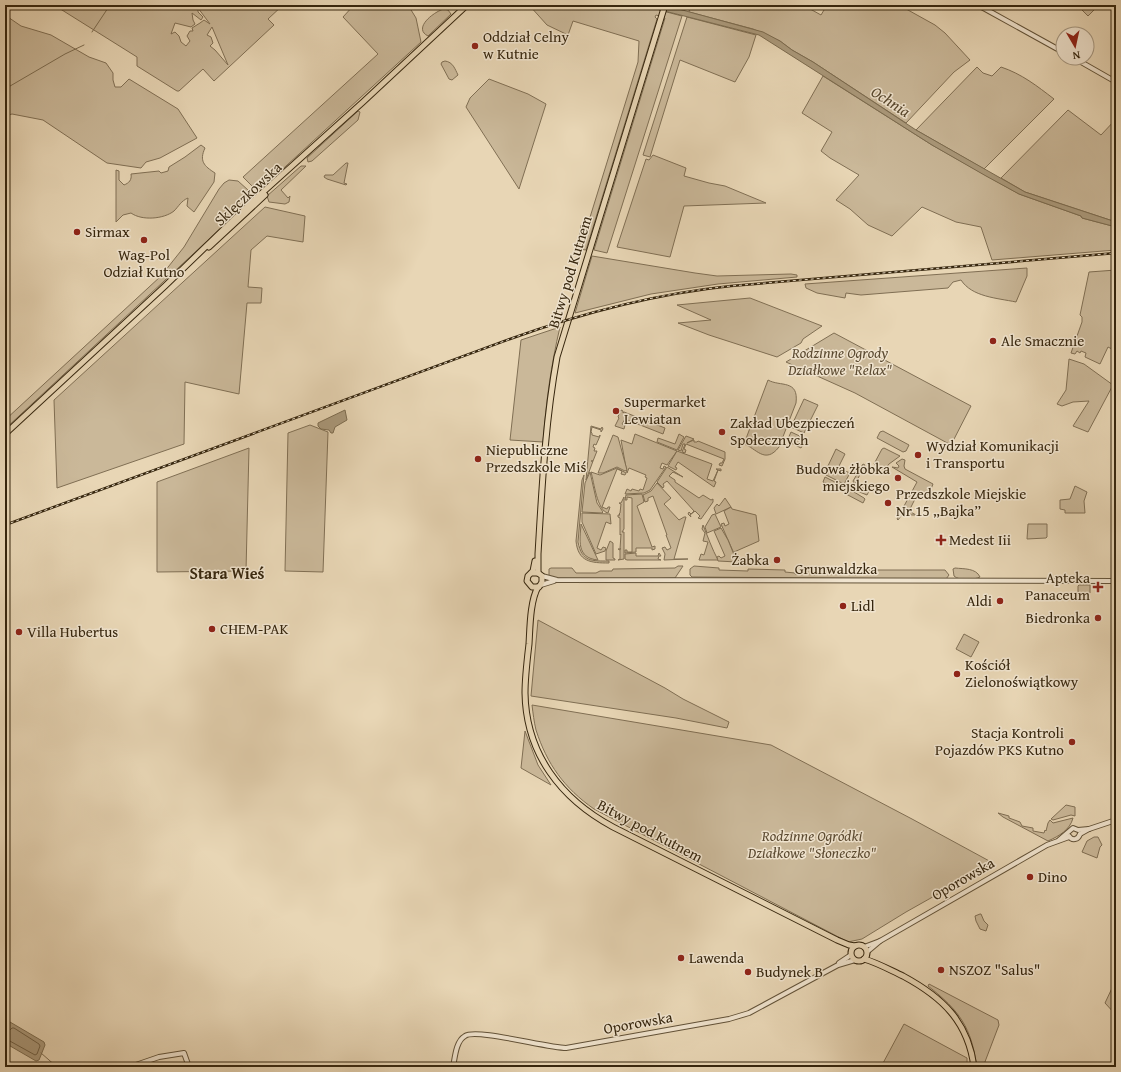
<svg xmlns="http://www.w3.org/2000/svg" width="1121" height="1072" viewBox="0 0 1121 1072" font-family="'Gentium Book Plus',serif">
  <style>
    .green { fill: #cab899; stroke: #806f54; fill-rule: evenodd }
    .water { fill: #ab9a7c; stroke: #7c6c50 }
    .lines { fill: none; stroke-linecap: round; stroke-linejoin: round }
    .shore { stroke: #706045; stroke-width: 1 }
    .stream { stroke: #7c6c50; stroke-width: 1 }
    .tertiary-casing { stroke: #625238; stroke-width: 6 }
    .primary-casing { stroke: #36260e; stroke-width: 7 }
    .tertiary { stroke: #f0e4cf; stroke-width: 4 }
    .primary { stroke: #e8d6b5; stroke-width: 5 }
    .rail-casing { stroke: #36260e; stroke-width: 2.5 }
    .rail { stroke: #f0e4cf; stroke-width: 1; stroke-dasharray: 3; stroke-linecap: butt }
    .poi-dot { fill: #8f2418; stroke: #f0e4cf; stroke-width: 1.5 }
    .labels { text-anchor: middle; stroke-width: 3; stroke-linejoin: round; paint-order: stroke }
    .poi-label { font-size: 15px; fill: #36260e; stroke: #f0e4cf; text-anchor: start }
    .street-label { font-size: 15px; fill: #36260e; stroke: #f0e4cf }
    .park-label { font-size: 15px; font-style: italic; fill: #5b4a31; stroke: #f0e4cf }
    .water-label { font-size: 16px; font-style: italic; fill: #59492f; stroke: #f0e4cf }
    .neighbourhood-label { font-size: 16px; font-weight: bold; fill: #36260e; stroke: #f0e4cf }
  </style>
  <rect width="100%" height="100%" fill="#e8d6b5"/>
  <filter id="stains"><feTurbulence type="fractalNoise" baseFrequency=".005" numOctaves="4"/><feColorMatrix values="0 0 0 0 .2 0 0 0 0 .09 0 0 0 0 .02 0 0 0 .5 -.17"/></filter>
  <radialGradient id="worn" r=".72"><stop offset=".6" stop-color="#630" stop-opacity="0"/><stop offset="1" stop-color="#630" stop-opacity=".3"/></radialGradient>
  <g class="green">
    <path d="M54 5H283L268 19 274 25 214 81 203 69 179 91H177L137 66V57ZM198 8 210 24 204 20 200 23 192 28 193 31H190L187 36 190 41 186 46 181 42 179 36 175 32 171 34 175 23 191 27 195 24 193 20 192 13 201 20 203 17 198 12ZM212 27 228 65 215 50 210 46 213 43 211 37 207 35Z"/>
    <path d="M354 5H408L416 18 421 42 262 188 255 189 243 177 378 54 343 17Z"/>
    <path d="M529 5H641L654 9 657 8 659 10 682 16 607 253 594 250 665 18 656 15 655 17 657 19 586 250 578 249 581 225 587 227 638 62 639 41 573 21 568 35 547 25Z"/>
    <path d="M690 5H803L821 15 827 5H834L838 7 839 5H899L935 25 945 33 970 60 954 72 906 123 813 62 792 50 780 41 753 29 689 12Z"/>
    <path d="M1077 5H1099L1088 16Z"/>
    <path d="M444 9 448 10 451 14 428 36C412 28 435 11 444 9Z"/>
    <path d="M5 15 21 26 51 35 89 57 106 63 113 73V80L115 87H121L129 79 178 109 197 138 160 158 146 162 141 168 107 163 43 120 12 114 5 116Z"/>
    <path d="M687 17 756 35 749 57 735 82 680 60 650 157 643 155Z"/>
    <path d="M445 61C453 62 455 69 458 75L452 80 449 79 441 64 442 62Z"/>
    <path d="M977 67 983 73 992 76 1001 67C1022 74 1037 86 1054 99L984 169 916 130Z"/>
    <path d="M823 76 932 145 1019 194 1081 216 1082 218 1116 227V250L992 260 981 227 956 222 922 207 892 236 868 225 850 209 836 200 859 175 830 158 821 151 832 132 802 113Z"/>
    <path d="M489 79 528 94 546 104 519 189 466 107 470 98Z"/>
    <path d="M1068 110 1101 135 1116 119V222L1025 192 1001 178Z"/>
    <path d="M358 111 360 112 358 120 312 161 308 162 307 158Z"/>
    <path d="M201 145 205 148C199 161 204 166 215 173L214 182 194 212 187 206 188 198C181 201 179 206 174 211 164 219 142 221 131 213L123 215 116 222V170L119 171V180L124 185C129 183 132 180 131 174L159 171 161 173 168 171 169 167 185 157Z"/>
    <path d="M653 155 686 168 684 176 709 183 725 186 766 203 684 206 670 257 617 247 646 159 649 160Z"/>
    <path d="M346 163H348L344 183 347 184 346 185 327 179 324 177 325 175H333Z"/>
    <path d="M301 166H306L281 190 288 198 290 196 289 202 285 204 269 202 267 196Z"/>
    <path d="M229 180 238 181 248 190 247 197 249 202 5 429V420L161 276 184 247 219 189 224 183Z"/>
    <path d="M265 207 305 216 303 242 267 236 251 250 248 287 262 288 261 303H247L239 394 185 382 184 444 57 488 54 400Z"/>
    <path d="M592 256 695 273 717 276 791 274 797 275V277L718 284 651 294 575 313Z"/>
    <path d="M1027 268V276L1016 302C997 298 972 297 961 280L953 282 948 288 861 295 846 293 845 298 817 293 806 288 805 284Z"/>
    <path d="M1116 270V351L1108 347 1100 364 1085 357 1086 353 1081 351 1080 353 1077 351 1075 354 1071 353 1082 322V317L1080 315 1089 272Z"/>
    <path d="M750 298 822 326 803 339 801 343 777 357 709 335 678 323 711 320 677 305Z"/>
    <path d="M560 327C551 365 546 402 543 442L510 440 521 340Z"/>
    <path d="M834 333 971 406 951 445 855 393 786 362Z"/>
    <path d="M1069 359 1084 364 1113 385 1088 432 1073 426 1089 401 1073 402 1062 406 1057 404 1066 390Z"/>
    <path d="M768 380C780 387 799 379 796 403L779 447C765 465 756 448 744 444Z"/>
    <path d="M804 399 818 405 804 433 791 427Z"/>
    <path d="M621 410 623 411V413L624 412 665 428 663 434 625 419 622 424 625 425 624 429 615 426 619 418 618 417 620 411Z"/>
    <path d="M310 425 328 432 323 572 285 571 288 433Z"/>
    <path d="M591 426 601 429 602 427 603 429 601 432V430L592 427 591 432 592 433V435L599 437 600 435V436L596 445 594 444 593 447 595 448 594 451H597L593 461H591H593L586 480Z"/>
    <path d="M883 431 909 445 906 451 903 452 877 438 880 432Z"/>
    <path d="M791 432 806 439 801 448 787 441Z"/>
    <path d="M635 434 677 451 667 465 662 463 660 468 663 469 664 466 666 467 650 490 644 493 625 494 627 489 631 491 632 489 639 491 640 489 643 490 647 478 645 477 646 475 629 468 627 473 621 440 632 444Z"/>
    <path d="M679 434 684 437 677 450 657 442 658 438 675 444Z"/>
    <path d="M613 435 618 437 627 470 625 471 617 467 603 473H598Z"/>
    <path d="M686 436 694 439 687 443 694 440V442H697L698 441 725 452V459L722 466 719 465 720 463H722L724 459 686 444 684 449 686 450 685 453 682 452 685 444H683L681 451 678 450Z"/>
    <path d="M249 448 246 571 157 572V482Z"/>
    <path d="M884 448 900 456 889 464 884 470 874 464 882 449Z"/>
    <path d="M836 449 845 454 838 468 850 473 844 484 826 475 829 470 827 468Z"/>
    <path d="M677 451 712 464 707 479 713 481 718 470 716 469H721V471L718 470 714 481 716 482 714 487 678 462 675 467 677 468 676 470 668 466Z"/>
    <path d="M902 459 905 460 904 466 905 469 933 484 931 489H929L927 495 919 491 909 511 916 515H910L904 512 898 520 897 519 917 482 892 467 898 468 899 466 896 463Z"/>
    <path d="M863 464 865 465 855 484 869 491 867 495 857 491 853 481Z"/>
    <path d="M667 467 683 477 673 472 669 476 675 480V482L699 498 703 495 711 500 713 499V502L701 519 698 518 700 516 695 511 690 515 691 517 688 514 689 512 691 514 694 511 667 481 663 484 664 486 663 488 657 482Z"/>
    <path d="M617 468 626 473 625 475 621 474 622 471 617 469 602 507 607 509 608 507H610L608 513C597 511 594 482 591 472L600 475Z"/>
    <path d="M590 472 597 503 603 512 602 513 582 512 585 483Z"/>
    <path d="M584 475 578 542C582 562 592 561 609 561V563C591 563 578 562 576 541L582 480Z"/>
    <path d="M825 477 843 486 842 488 839 487 838 489 823 482Z"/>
    <path d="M657 483 671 498 664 504 679 520 684 517H686L674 559H688L664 560 665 554 662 548 665 547 667 550 671 548 666 535H667L653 496 648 498V501L645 502 643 495 651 491Z"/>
    <path d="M1075 486 1087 492 1084 501 1085 513H1065V510L1060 509V500L1070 499Z"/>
    <path d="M849 489 864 498 865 499 863 503 846 494Z"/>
    <path d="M642 494 644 502 637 506 652 547 655 546V549L652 550V548H636V552L625 553V550H627V552H632V498L627 497V500H625L626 495Z"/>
    <path d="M624 497V529L622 532H624V559L618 560 620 559V550L618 549H621H620L621 534 620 535V518L618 517V515H620L619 514 620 513 621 504 619 503H621Z"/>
    <path d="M725 498 731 507 716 514 714 508 717 504 719 506Z"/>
    <path d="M731 507 732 509 756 515 759 541 734 552 736 556 739 555 740 561 737 560 736 558 721 524 724 523 725 526 729 524 724 511Z"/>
    <path d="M582 513 610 514 611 524 606 522 597 548 601 550 603 547 606 548 605 551 596 554 582 522Z"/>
    <path d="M715 514 721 527 707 533 705 527 712 515Z"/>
    <path d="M581 524 598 560C576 558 580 540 581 524Z"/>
    <path d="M1028 524H1047V537L1046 538 1027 539Z"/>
    <path d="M703 525C708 537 712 549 718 560H699L701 554 704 555 708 542 703 541 705 533 702 529Z"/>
    <path d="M721 528 728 540 737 562 718 561 717 557 719 556 721 558 725 556 714 531Z"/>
    <path d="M610 541 613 543V558L615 559V560H606V551Z"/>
    <path d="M636 553V556H658L659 553 661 556H659L658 559 661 560H627L625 559V554Z"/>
    <path d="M678 566H683L675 578 639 579 549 578V569L551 568H572L576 573H596L600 571H612L613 569 675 568Z"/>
    <path d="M694 566 719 568V570L748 571V569L785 570V572L795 573V574H799V573L806 572V570H831L832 572H854L855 570H945L949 575 946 579 692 577 690 575V569Z"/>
    <path d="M955 568C964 569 976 568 980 577 974 580 959 581 954 576L953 569Z"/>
    <path d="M1079 585H1090V593H1081L1080 597 1078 596V586Z"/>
    <path d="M538 620 665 688 683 699 729 722 727 728 676 718 531 696Z"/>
    <path d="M964 634 979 642 971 657 956 649Z"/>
    <path d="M532 705 771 745 912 819 993 863 906 912 862 939 848 942 594 809C564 788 547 764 536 730 534 722 533 713 532 705Z"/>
    <path d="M525 731 538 765 551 785 521 768Z"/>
    <path d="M1066 805 1075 807V816L1071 815 1053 820 1051 819Z"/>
    <path d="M998 813 1009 816V818L1020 822 1022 826 1033 828V831L1044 833 1045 830 1046 831 1048 823 1050 820 1053 823 1073 818C1070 830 1059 836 1048 841L1003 817Z"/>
    <path d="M1094 837H1098L1102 845 1100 847 1097 858 1082 852 1087 841Z"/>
    <path d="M980 914H981L984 921 988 925 986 931 980 929 976 921 975 916Z"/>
    <path d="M929 984 998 1020 999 1025 983 1067H977C971 1027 960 1011 928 986Z"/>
    <path d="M1113 986 1116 999V1015L1105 1003Z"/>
    <path d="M904 1024 967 1058V1067H884L885 1066 882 1065Z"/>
  </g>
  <g class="water">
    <path d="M641 5H664L763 32 780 41 792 50 813 62 916 130 1025 192 1116 222V227L1082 218 1081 216 1019 194 986 176 932 145 759 35Z"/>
    <path d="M345 410 347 420 335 427 333 433H331L329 430 321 429 318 426V423L320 422Z"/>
    <path d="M10 1022 44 1042 45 1045 39 1060 36 1061 5 1043V1033Z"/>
  </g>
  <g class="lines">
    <path class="shore" d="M5 1033 8 1032 12 1028H14L39 1044 40 1046 37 1054 35 1055 8 1040H5"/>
    <g class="stream">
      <path d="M92 32 110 5"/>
      <path d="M5 89 65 54 84 45"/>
      <path d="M41 1053 57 1067"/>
    </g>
    <g class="tertiary-casing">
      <g id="tertiary">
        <path d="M978 5 1063 52"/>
        <path d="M1074 58 1116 82"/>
        <path d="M542 576 557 580 1116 581"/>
        <path d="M541 585 554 581"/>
        <path d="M1080 834 1089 829 1116 820"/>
        <path d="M1069 836C1072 841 1078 840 1080 834"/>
        <path d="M1059 840 1073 828 1078 830 1089 829"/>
        <path d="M864 947 880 941 1047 845 1069 837"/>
        <path d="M867 952 880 941"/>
        <path d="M839 963 851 955"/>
        <path d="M130 1067 159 1057 184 1053 189 1067"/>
        <path d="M453 1067C455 1057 456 1041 465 1036 476 1028 547 1048 566 1048L729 1019 749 1013 838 965 855 960"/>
      </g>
    </g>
    <g class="primary-casing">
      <g id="primary">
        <path d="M209 247 265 195"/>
        <path d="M5 434 165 286 252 202 363 102 467 5"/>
        <path d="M531 573H538L542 576V582L539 587H532L527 581 528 576 533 571 535 561"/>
        <path d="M538 573V554C542 488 545 423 557 357L665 5"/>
        <path d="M538 587C530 601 530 628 529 644 527 661 525 677 525 693 526 754 561 799 613 827L837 940 849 945 855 946"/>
        <circle cx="859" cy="953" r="8"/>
        <path d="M864 959C878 963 890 970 903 976 942 997 968 1021 974 1067"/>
      </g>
    </g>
    <use href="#tertiary" class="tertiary"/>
    <use href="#primary" class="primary"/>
    <g class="rail-casing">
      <path id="rail" d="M5 525 510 339C582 313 654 294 731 286L1116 253"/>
    </g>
    <use href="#rail" class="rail"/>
  </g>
  <g class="poi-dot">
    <circle cx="475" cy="46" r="4"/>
    <circle cx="77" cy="232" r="4"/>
    <circle cx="144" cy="240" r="4"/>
    <circle cx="993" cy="341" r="4"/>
    <circle cx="616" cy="411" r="4"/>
    <circle cx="722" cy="432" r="4"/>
    <circle cx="918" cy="455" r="4"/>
    <circle cx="478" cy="459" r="4"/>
    <circle cx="898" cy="478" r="4"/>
    <circle cx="888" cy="503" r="4"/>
    <path d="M939 534h4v4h4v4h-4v4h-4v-4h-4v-4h4z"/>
    <circle cx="777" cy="560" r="4"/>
    <path d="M1096 581h4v4h4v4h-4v4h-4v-4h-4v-4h4z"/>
    <circle cx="1000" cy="601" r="4"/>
    <circle cx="843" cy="606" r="4"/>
    <circle cx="1098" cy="618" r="4"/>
    <circle cx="212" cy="629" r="4"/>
    <circle cx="19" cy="632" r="4"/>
    <circle cx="957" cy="674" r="4"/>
    <circle cx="1072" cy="742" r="4"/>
    <circle cx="1030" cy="877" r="4"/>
    <circle cx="681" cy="958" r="4"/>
    <circle cx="941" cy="970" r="4"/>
    <circle cx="748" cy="972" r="4"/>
  </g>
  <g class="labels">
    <g class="poi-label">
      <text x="483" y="42">Oddział Celny<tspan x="483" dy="17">w Kutnie</tspan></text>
      <text x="85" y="237">Sirmax</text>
      <text x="144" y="260" text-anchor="middle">Wag-Pol<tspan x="144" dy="17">Odział Kutno</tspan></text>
      <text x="1001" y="346">Ale Smacznie</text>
      <text x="624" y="407">Supermarket<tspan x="624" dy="17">Lewiatan</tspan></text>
      <text x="730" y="428">Zakład Ubezpieczeń<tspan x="730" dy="17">Społecznych</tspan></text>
      <text x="926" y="451">Wydział Komunikacji<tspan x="926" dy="17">i Transportu</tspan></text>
      <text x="486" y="455">Niepubliczne<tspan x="486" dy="17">Przedszkole Miś</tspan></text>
      <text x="890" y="474" text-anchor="end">Budowa żłobka<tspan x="890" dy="17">miejskiego</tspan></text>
      <text x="896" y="499">Przedszkole Miejskie<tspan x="896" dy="17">Nr 15 „Bajka”</tspan></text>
      <text x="949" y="545">Medest Iii</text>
      <text x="769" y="565" text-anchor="end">Żabka</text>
      <text x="1090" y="583" text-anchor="end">Apteka<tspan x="1090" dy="17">Panaceum</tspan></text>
      <text x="992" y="606" text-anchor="end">Aldi</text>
      <text x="851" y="611">Lidl</text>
      <text x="1090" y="623" text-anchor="end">Biedronka</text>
      <text x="220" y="634">CHEM-PAK</text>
      <text x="27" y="637">Villa Hubertus</text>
      <text x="965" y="670">Kościół<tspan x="965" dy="17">Zielonoświątkowy</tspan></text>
      <text x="1064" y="738" text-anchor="end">Stacja Kontroli<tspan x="1064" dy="17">Pojazdów PKS Kutno</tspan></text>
      <text x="1038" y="882">Dino</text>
      <text x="689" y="963">Lawenda</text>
      <text x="949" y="975">NSZOZ "Salus"</text>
      <text x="756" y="977">Budynek B</text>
    </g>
    <g class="street-label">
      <text transform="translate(248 194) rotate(-43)" y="5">Sklęczkowska</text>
      <text transform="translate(570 272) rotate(-73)" y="5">Bitwy pod Kutnem</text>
      <text x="836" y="574">Grunwaldzka</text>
      <text transform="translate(650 831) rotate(28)" y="5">Bitwy pod Kutnem</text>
      <text transform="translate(963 879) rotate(-30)" y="5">Oporowska</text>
      <text transform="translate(638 1023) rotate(-10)" y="5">Oporowska</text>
    </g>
    <g class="park-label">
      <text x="840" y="358">Rodzinne Ogrody<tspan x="840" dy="17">Działkowe "Relax"</tspan></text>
      <text x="812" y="841">Rodzinne Ogródki<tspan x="812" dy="17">Działkowe "Słoneczko"</tspan></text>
    </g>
    <g class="water-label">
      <text transform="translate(891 101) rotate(33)" y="6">Ochnia</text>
    </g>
    <g class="neighbourhood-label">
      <text x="227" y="579">Stara Wieś</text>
    </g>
  </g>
  <rect width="1121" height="1072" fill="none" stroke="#e8d6b5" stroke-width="20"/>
  <rect x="6" y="6" width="1109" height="1060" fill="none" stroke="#36260e" stroke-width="2"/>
  <rect x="10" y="10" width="1101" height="1052" fill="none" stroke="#36260e"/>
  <g transform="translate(1075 46) rotate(171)"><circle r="19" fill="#f0e4cf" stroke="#a69882"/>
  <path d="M0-3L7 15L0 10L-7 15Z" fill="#8f2418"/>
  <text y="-6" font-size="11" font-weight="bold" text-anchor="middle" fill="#36260e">N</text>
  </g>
  <rect width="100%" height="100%" filter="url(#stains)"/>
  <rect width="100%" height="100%" fill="url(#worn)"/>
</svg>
